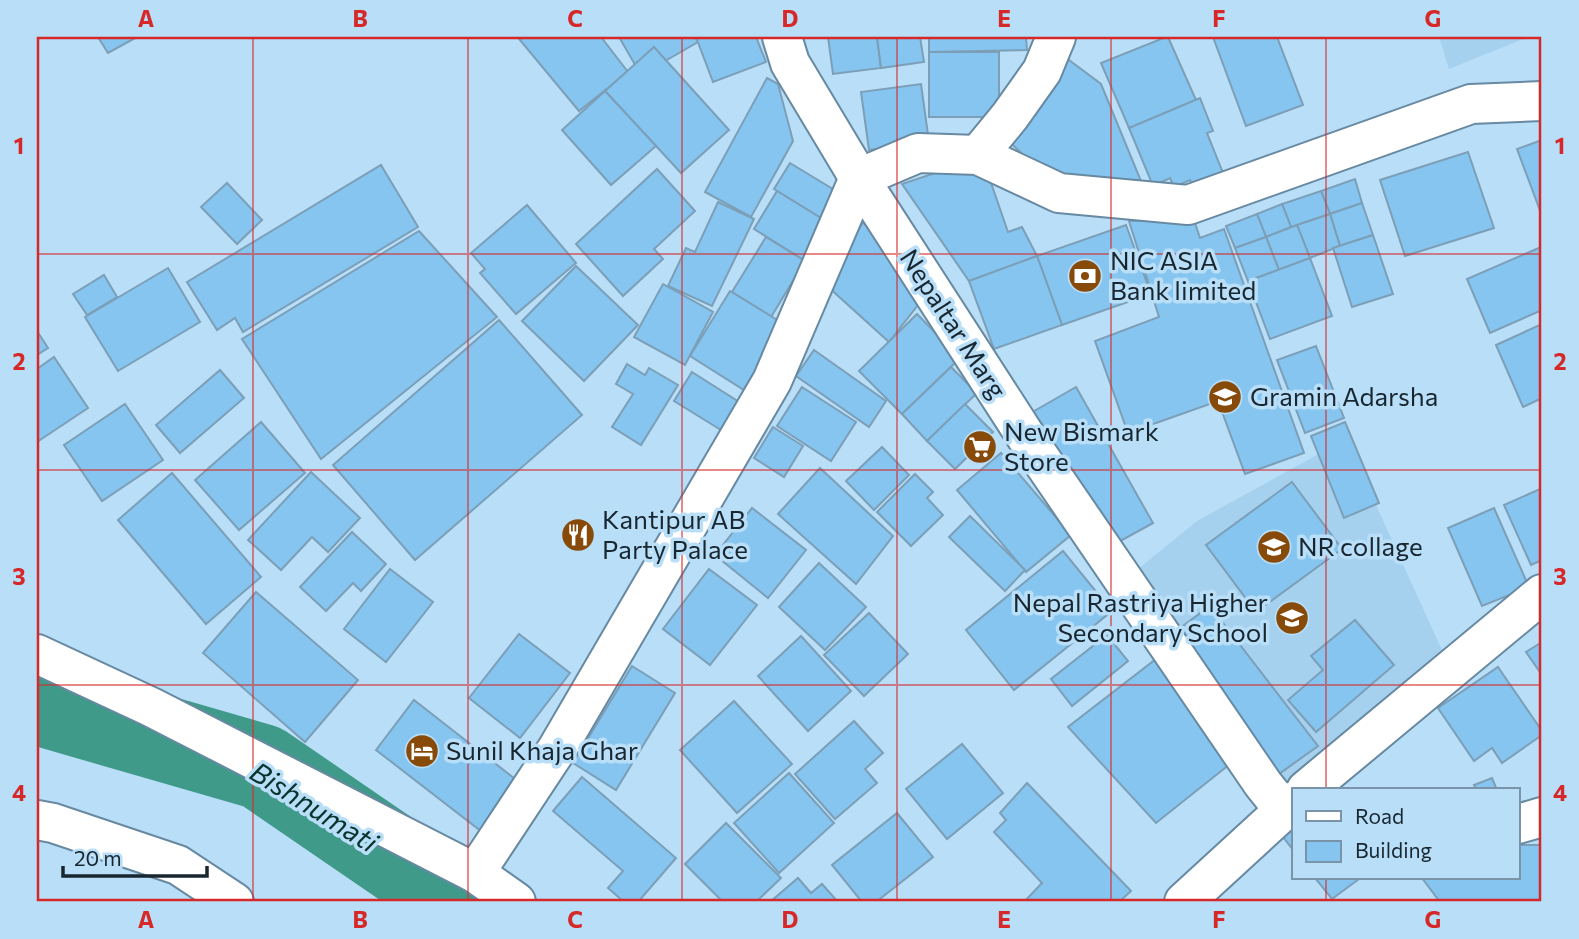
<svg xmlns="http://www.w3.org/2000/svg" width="1579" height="939" viewBox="0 0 1579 939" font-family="Commissioner,sans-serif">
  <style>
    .built { fill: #a6d1ee }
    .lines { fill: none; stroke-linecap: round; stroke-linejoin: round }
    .river { stroke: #409a89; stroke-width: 86 }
    .building { fill: #85c5f0; stroke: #7c9fb7; stroke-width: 2 }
    .minor-casing { stroke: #6789a1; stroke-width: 42 }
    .minor { stroke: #fff; stroke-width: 38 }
    .grid { fill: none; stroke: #d62828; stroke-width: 2; stroke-opacity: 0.55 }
    .labels { text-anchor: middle; stroke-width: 7; stroke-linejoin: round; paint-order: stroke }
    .poi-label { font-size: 26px; fill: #182630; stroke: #b9def8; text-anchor: start }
    .street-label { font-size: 26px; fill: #182630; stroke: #b9def8 }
    .water-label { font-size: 28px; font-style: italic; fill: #09342d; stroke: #b9def8 }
    .neatline { fill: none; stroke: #d62828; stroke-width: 2.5 }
    .grid-label { font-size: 23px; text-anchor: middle; font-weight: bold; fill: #d62828 }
  </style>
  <rect width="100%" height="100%" fill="#b9def8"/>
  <g class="built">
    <path d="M1439 37H1528L1449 69Z"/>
    <path d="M1346 439 1446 659 1283 795 1127 578 1197 521Z"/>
  </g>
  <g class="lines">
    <path class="river" d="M37 702 262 767 459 902"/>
  </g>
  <g class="building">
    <path d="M98 37H137L108 53Z"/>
    <path d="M529 37H601L628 72 579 111 519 39Z"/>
    <path d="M619 37H695L698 42 641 75Z"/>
    <path d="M696 37H756L766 62 713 82Z"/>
    <path d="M828 37H877L881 68 833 74Z"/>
    <path d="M877 37H920L924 62 881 68Z"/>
    <path d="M929 37H1026L1027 50 929 52Z"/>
    <path d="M1166 37H1168L1196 100 1129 128 1101 63Z"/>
    <path d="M1213 37H1277L1303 105 1246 126Z"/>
    <path d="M654 47 729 130 681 173 605 91Z"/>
    <rect x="929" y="52" width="70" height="65"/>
    <path d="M1065 57 1101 84 1143 186 1054 183 1004 137Z"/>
    <path d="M767 78 778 84 793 141 751 217 705 192Z"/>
    <path d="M921 84 929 142 869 150 861 92Z"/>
    <path d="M605 91 656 146 611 185 562 130Z"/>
    <path d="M1200 98 1213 131 1207 133 1227 183 1197 195 1190 180 1174 187 1170 178 1153 186 1129 128Z"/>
    <path d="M1542 140V216L1517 149Z"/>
    <path d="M1468 152 1494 228 1405 256 1380 180Z"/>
    <path d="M790 163 846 197 829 223 774 189Z"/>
    <path d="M381 165 418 227 243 332 235 318 217 330 187 282Z"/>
    <path d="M950 168 989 177 1008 232 1022 227 1037 256 969 281 902 184Z"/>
    <path d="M657 169 695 211 654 249 663 259 623 296 576 244Z"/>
    <path d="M1355 179 1362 203 1330 214 1321 191Z"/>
    <path d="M227 183 262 220 237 244 201 207Z"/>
    <path d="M777 191 829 223 805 261 754 229Z"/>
    <path d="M1321 191 1330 214 1291 227 1282 204Z"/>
    <path d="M718 202 754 219 712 306 668 286 686 248 695 252Z"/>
    <path d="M1362 203 1373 235 1340 246 1330 214Z"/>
    <path d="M1282 204 1291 227 1266 237 1257 214Z"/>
    <path d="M527 205 576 263 516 314 480 273 485 269 471 253Z"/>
    <path d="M1257 214 1266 237 1235 248 1226 226Z"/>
    <path d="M1330 214 1340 246 1310 258 1297 225Z"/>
    <path d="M1194 220 1200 238 1224 229 1304 453 1245 474 1218 401 1128 433 1095 341 1159 317 1129 221Z"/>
    <path d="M863 222 925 296 889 342 826 285Z"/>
    <path d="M1126 225 1151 294 1062 325 1037 256Z"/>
    <path d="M1297 225 1310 258 1279 270 1266 237Z"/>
    <path d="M419 231 497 317 321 459 242 339Z"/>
    <path d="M1373 235 1393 294 1352 307 1333 248Z"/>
    <path d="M766 237 805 261 771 317 732 292Z"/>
    <path d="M1266 237 1279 270 1248 281 1235 248Z"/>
    <path d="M1541 247 1542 310 1490 333 1467 279Z"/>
    <path d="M1037 256 1062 325 994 349 969 281Z"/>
    <path d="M1310 258 1332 316 1270 339 1248 281Z"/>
    <path d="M576 266 638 325 584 381 522 321Z"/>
    <path d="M168 268 200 322 118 371 85 317Z"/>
    <path d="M104 275 117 297 87 315 73 294Z"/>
    <path d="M663 284 713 312 685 365 634 337Z"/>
    <path d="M730 291 784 324 744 390 690 356Z"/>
    <path d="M917 314 960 358 902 414 859 371Z"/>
    <path d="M499 320 582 415 415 560 333 465Z"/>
    <path d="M1542 324V398L1523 407 1496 345Z"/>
    <path d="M37 331 48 348 37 355Z"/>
    <path d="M1316 346 1344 418 1305 433 1277 360Z"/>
    <path d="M814 350 886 401 869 427 796 376Z"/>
    <path d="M54 357 88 408 37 442V369Z"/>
    <path d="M627 364 645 375 649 368 678 385 641 445 612 427 633 394 616 384Z"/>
    <path d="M951 367 977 393 927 441 902 414Z"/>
    <path d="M220 370 244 398 180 453 156 425Z"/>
    <path d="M692 372 747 407 729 435 674 401Z"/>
    <path d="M802 387 856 422 831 461 777 426Z"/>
    <path d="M1076 387 1153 523 1106 549 1029 414Z"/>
    <path d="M125 404 163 460 102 501 64 445Z"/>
    <path d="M965 404 993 432 955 469 927 441Z"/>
    <path d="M261 422 305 473 239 530 195 480Z"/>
    <path d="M1345 422 1379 503 1344 518 1311 436Z"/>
    <path d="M773 427 803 446 784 477 754 458Z"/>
    <path d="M882 447 909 475 874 510 846 481Z"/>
    <path d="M1001 453 1071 535 1026 572 957 490Z"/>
    <path d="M820 468 893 536 856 584 778 514Z"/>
    <path d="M311 472 360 518 328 552 312 537 281 570 248 540Z"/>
    <path d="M172 473 261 577 206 624 118 520Z"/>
    <path d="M915 474 933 492 927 498 943 515 911 546 877 512Z"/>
    <path d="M1292 482 1342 549 1256 612 1206 545Z"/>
    <path d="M1540 489 1542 493V560L1531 565 1504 505Z"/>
    <path d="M752 508 806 550 768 598 715 555Z"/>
    <path d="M1494 508 1529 587 1482 606 1448 528Z"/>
    <path d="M970 516 1025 570 1005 591 949 537Z"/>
    <path d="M352 532 386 564 361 591 353 583 326 611 300 587Z"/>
    <path d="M1063 551 1112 611 1014 690 966 630Z"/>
    <path d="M819 563 866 607 825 650 779 607Z"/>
    <path d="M390 569 433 602 386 662 344 629Z"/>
    <path d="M709 569 757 605 710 665 663 629Z"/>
    <path d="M256 592 358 680 305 742 203 653Z"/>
    <path d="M1210 606 1318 746 1279 774 1172 634Z"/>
    <path d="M869 613 908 654 864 696 824 655Z"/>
    <path d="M1355 620 1394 665 1316 732 1288 700 1323 670 1311 656Z"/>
    <path d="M519 634 570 673 520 738 469 698Z"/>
    <path d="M1107 635 1128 661 1072 706 1051 679Z"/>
    <path d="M801 636 851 691 808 731 758 676Z"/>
    <path d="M1542 642V675L1526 652Z"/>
    <path d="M1165 652 1235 760 1156 823 1068 727Z"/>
    <path d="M632 666 675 693 616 790 573 763Z"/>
    <path d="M1498 667 1542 731V735L1502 763 1492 748 1474 761 1438 708Z"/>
    <path d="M414 700 524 786 486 835 376 750Z"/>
    <path d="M734 701 792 764 737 813 680 750Z"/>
    <path d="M854 721 883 753 865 769 877 783 835 819 795 774Z"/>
    <path d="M962 744 1003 793 947 839 906 789Z"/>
    <path d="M789 773 834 823 779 873 734 823Z"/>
    <path d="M582 777 676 858 638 902H624L608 888 623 871 553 811Z"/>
    <path d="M1492 778 1497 790H1477L1474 785Z"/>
    <path d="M1027 783 1131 891 1119 902H1024L1042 883 994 832 1006 820 1000 813Z"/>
    <path d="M897 813 933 857 876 902H862L832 865Z"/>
    <path d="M726 823 781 878 756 902H723L685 864Z"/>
    <path d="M1294 829V851L1283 837Z"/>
    <path d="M1518 845H1542V902H1440L1422 878H1518Z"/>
    <path d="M798 878 811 893 822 884 838 902H770Z"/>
    <path d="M1315 878H1358L1359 879 1332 899Z"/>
  </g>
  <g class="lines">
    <g class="minor-casing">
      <g id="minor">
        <path d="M782 37 790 63 859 178 1034 449 1263 784 1283 809"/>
        <path d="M978 155 1010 116 1042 71 1056 37"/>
        <path d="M37 654 151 707 475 873 516 902"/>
        <path d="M1306 790 1542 594"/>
        <path d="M37 820 53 823 178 865 234 902"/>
        <path d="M1518 824 1542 817"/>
        <path d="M475 873 557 749 772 381 859 178 918 153 978 155 1059 193 1188 205 1471 104 1542 101"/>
        <path d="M1184 902 1294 801"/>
      </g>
    </g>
    <use href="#minor" class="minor"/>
  </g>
  <path class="grid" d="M253 37V902M468 37V902M682 37V902M897 37V902M1111 37V902M1326 37V790M37 254H1542M37 470H1542M37 685H1542M1326 878V902"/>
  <defs>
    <g id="bank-disc" transform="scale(1.75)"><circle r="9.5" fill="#874a09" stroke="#b9def8"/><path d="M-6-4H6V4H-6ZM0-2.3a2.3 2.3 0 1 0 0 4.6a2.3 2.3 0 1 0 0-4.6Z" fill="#fff"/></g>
    <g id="university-disc" transform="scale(1.75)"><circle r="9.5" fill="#874a09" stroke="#b9def8"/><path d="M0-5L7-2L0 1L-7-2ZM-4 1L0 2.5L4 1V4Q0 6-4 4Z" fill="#fff"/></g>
    <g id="supermarket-disc" transform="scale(1.75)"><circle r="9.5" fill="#874a09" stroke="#b9def8"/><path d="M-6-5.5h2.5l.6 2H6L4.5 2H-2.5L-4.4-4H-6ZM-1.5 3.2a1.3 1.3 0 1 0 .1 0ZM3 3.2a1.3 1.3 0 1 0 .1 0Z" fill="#fff"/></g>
    <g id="restaurant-disc" transform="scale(1.75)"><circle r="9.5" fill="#874a09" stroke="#b9def8"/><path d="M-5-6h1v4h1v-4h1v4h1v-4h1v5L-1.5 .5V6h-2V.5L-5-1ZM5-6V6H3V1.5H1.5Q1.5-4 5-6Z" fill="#fff"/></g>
    <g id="school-disc" transform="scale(1.75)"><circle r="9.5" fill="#874a09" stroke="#b9def8"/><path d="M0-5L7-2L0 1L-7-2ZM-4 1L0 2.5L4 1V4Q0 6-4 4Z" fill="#fff"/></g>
    <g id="hotel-disc" transform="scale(1.75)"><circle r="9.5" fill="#874a09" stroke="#b9def8"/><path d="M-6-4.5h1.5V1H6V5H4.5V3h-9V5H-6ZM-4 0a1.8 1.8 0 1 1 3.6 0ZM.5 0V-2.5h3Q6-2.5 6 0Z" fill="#fff"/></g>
  </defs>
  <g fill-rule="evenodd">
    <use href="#bank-disc" x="1085" y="276"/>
    <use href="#university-disc" x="1225" y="397"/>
    <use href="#supermarket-disc" x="980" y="447"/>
    <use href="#restaurant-disc" x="578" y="535"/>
    <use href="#university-disc" x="1274" y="547"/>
    <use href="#school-disc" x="1292" y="618"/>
    <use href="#hotel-disc" x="422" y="751"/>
  </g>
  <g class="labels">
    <g class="poi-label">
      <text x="1110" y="270">NIC ASIA<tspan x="1110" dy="30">Bank limited</tspan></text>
      <text x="1250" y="406">Gramin Adarsha</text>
      <text x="1004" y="441">New Bismark<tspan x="1004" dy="30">Store</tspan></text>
      <text x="602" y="529">Kantipur AB<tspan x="602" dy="30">Party Palace</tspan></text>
      <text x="1298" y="556">NR collage</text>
      <text x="1268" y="612" text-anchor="end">Nepal Rastriya Higher<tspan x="1268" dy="30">Secondary School</tspan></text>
      <text x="446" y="760">Sunil Khaja Ghar</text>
    </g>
    <g class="street-label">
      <text transform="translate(953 324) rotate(57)" y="9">Nepaltar Marg</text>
    </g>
    <g class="water-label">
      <text transform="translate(314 807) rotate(32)" y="10">Bishnumati</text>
    </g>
  </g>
  <rect width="1579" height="939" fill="none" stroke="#b9def8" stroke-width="77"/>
  <rect x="1292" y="788" width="228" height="91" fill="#b9def8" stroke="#7994a8" stroke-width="2"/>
  <rect x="1306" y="811" width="35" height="10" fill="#ffffff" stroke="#7994a8" stroke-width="2"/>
  <text x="1355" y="824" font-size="21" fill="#182630">Road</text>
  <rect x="1306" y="841" width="35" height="21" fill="#85c5f0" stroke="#7994a8" stroke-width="2"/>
  <text x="1355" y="858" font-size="21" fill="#182630">Building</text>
  <path d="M63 866v10h144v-10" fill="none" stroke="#182630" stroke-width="3.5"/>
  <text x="74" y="866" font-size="21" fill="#182630" stroke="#b9def8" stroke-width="5" paint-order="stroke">20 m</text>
  <rect x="38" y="38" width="1502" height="862" class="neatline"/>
  <g class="grid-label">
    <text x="146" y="27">A</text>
    <text x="360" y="27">B</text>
    <text x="575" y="27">C</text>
    <text x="790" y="27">D</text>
    <text x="1004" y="27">E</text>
    <text x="1219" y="27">F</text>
    <text x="1433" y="27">G</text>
    <text x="19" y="154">1</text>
    <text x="1560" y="154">1</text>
    <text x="19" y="370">2</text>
    <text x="1560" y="370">2</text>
    <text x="19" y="585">3</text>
    <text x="1560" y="585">3</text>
    <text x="19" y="801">4</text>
    <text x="1560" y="801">4</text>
    <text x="146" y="928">A</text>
    <text x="360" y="928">B</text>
    <text x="575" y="928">C</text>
    <text x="790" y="928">D</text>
    <text x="1004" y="928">E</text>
    <text x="1219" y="928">F</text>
    <text x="1433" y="928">G</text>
  </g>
</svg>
